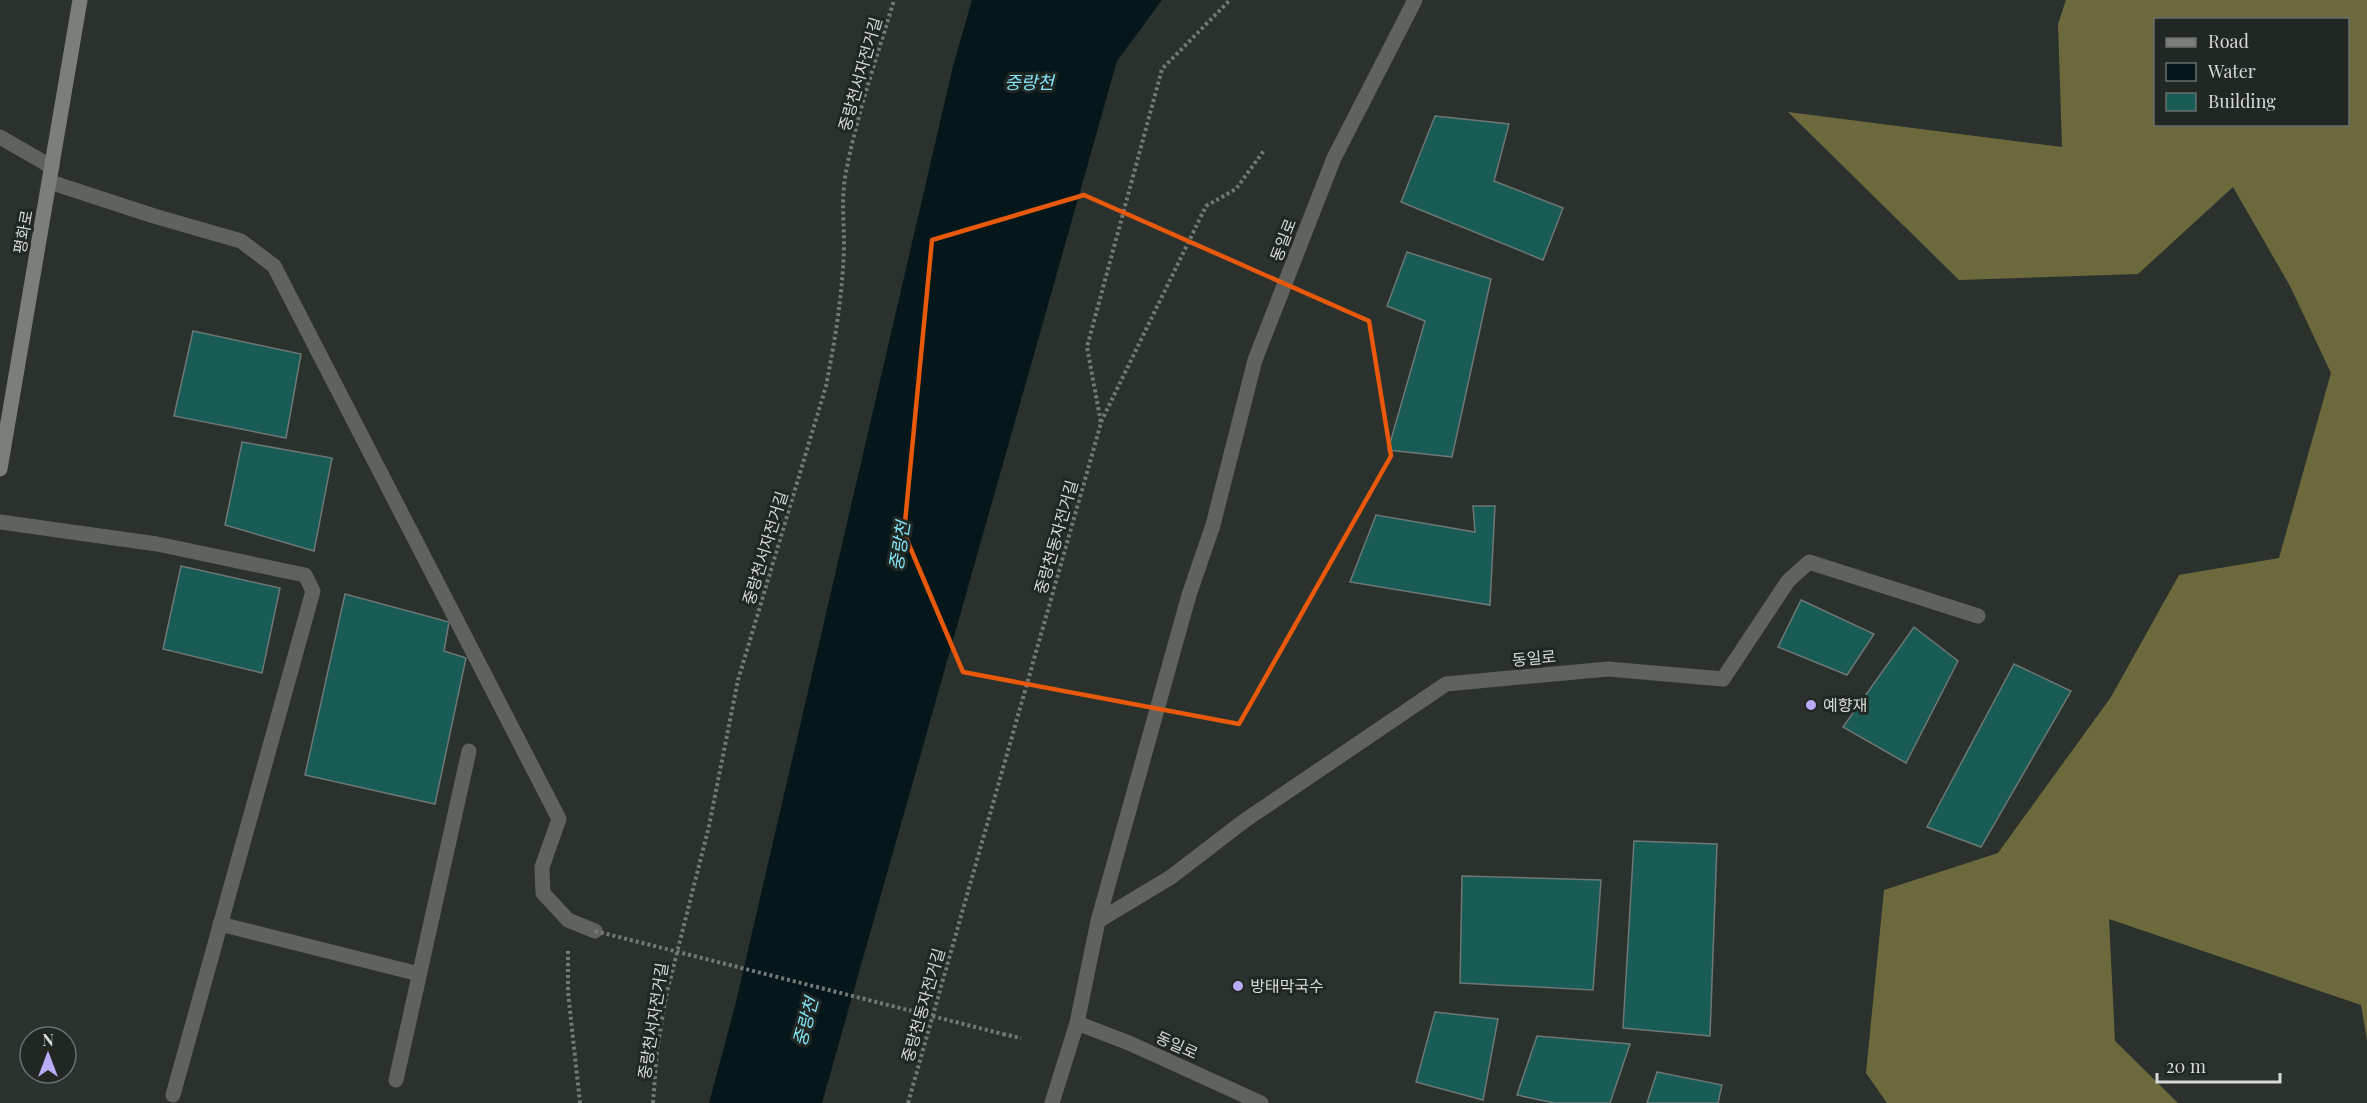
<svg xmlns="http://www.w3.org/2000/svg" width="2367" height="1103" viewBox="0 0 2367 1103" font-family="'Playfair Display','Noto Sans KR',serif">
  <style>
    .forest { fill: #6c6a3c; fill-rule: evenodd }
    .water { fill: #05171b }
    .building { fill: #195b55; stroke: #6d7775; stroke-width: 1.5 }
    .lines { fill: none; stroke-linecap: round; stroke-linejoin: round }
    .path { stroke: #737975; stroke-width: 4; stroke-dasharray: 3 3; stroke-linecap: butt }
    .service { stroke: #60625f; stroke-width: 15 }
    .minor { stroke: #60625f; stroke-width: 15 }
    .tertiary { stroke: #60625f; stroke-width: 15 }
    .secondary { stroke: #7b7e79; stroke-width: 15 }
    .path-bridge { stroke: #737975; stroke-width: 4; stroke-dasharray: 3 3; stroke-linecap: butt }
    .marked { fill: none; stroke: #e8590c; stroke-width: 4.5; stroke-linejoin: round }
    .poi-dot { fill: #b9abf7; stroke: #212824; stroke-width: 2 }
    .labels { text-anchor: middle; stroke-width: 6; stroke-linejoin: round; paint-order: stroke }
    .street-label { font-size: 16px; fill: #d5dad7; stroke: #212824 }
    .poi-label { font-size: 16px; fill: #d5dad7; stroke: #212824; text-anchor: start }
    .water-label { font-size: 18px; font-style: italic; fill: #84e5f9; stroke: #212824 }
  </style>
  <rect width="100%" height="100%" fill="#2b322d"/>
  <path class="forest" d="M2066 0H2367V1040L2361 1005 2109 919 2115 1041 2178 1103H1887L1866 1073 1884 890 1998 853 2111 697 2179 575 2279 558 2331 373 2290 286 2233 187 2138 274 1959 280 1788 112 2062 147 2058 24ZM2156 20H2348V124H2156Z"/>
  <path class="water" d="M972 0H1162L1117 61 822 1103H709L735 1006 953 66Z"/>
  <g class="building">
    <path d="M1435 116 1509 124 1494 181 1563 208 1543 260 1401 202Z"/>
    <path d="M1407 252 1491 279 1452 457 1388 450 1425 321 1387 306Z"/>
    <path d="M193 331 301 354 286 438 174 416Z"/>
    <path d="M242 442 332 458 314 551 225 525Z"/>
    <path d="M1473 506H1495L1490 605 1350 582 1376 515 1475 532Z"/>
    <path d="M181 566 280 588 262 673 163 649Z"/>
    <path d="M345 594 449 622 444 651 466 658 435 804 305 775Z"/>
    <path d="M1801 600 1874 634 1847 675 1778 647Z"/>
    <path d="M1914 627 1958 661 1906 763 1843 727Z"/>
    <path d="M2014 664 2071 691 1981 847 1927 827Z"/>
    <path d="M1634 841 1717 844 1710 1036 1623 1028Z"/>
    <path d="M1462 876 1601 880 1593 990 1460 983Z"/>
    <path d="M1435 1012 1498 1019 1483 1100 1416 1082Z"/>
    <path d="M1537 1036 1630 1044 1610 1103H1554L1517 1095Z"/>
    <path d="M1657 1072 1722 1085 1718 1103H1647Z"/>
  </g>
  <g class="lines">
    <g class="path">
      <path d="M1101 422 1206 206 1236 189 1265 149"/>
      <path d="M568 951V992L580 1103"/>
      <path d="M1003 1034 1021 1038"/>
      <path d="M653 1103 657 1050 666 996 709 826 738 680 826 386C835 340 843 293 844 245 844 221 841 197 846 172 857 114 877 57 894 0"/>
      <path d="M908 1103 1101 423 1087 347 1162 69 1230 0"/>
    </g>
    <g class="service">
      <path d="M0 137 52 167"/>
      <path d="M0 522 157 544 305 575 313 591 173 1095"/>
      <path d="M1098 921 1171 877 1244 821 1446 684 1608 669 1723 679 1788 581 1809 562 1978 616"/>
      <path d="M220 924 419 974"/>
      <path d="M1077 1023 1129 1043 1261 1103"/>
      <path d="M396 1080 469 751"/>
    </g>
    <path class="minor" d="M50 182 154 216 241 241 274 266 559 819 542 867 543 893 568 920 595 931"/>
    <path class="tertiary" d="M1052 1103 1077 1023 1098 921 1189 595 1213 525 1255 360 1334 158 1415 0"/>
    <path class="secondary" d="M0 469 80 0"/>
    <path class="path-bridge" d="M595 931 1003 1034"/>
  </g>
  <path class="marked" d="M1084 195 1369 321 1391 456 1239 724 963 672 904 533 932 240Z"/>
  <g class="poi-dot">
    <circle cx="1811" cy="705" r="6"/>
    <circle cx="1238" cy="986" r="6"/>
  </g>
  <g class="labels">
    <g class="street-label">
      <text transform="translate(860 74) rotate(-74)" y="6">중랑천서자전거길</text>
      <text transform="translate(23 232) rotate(-80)" y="6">평화로</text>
      <text transform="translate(1283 240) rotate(-69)" y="6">동일로</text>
      <text transform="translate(1056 537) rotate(-74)" y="6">중랑천동자전거길</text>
      <text transform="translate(765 548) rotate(-73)" y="6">중랑천서자전거길</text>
      <text transform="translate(1534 658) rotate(-5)" y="6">동일로</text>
      <text transform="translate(923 1005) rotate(-74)" y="6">중랑천동자전거길</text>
      <text transform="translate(653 1021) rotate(-81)" y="6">중랑천서자전거길</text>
      <text transform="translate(1177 1045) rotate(24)" y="6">동일로</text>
    </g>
    <g class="poi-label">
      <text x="1823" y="711">예향재</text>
      <text x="1250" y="992">방태막국수</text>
    </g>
    <g class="water-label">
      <text x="1029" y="89">중랑천</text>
      <text transform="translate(900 546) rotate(-81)" y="6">중랑천</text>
      <text transform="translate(806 1022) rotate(-75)" y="6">중랑천</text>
    </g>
  </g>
  <rect x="2154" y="18" width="195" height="108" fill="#212824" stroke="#696f6c" stroke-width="1.5"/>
  <rect x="2166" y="38" width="30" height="9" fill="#7b7e79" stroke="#696f6c" stroke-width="1.5"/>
  <text x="2208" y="48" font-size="18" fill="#d5dad7">Road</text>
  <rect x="2166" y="63" width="30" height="18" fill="#05171b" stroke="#696f6c" stroke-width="1.5"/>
  <text x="2208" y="78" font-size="18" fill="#d5dad7">Water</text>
  <rect x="2166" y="93" width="30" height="18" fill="#195b55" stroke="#696f6c" stroke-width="1.5"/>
  <text x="2208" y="108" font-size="18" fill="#d5dad7">Building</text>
  <g transform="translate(48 1055)"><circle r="28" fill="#212824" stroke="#696f6c" stroke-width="1.5"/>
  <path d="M0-4.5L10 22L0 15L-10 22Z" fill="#b9abf7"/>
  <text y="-9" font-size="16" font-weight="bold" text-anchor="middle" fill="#d5dad7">N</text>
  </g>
  <path d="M2157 1073v9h123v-9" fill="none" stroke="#d5dad7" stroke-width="3"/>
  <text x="2166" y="1073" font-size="18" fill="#d5dad7" stroke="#212824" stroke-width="4.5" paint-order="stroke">20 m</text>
</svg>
